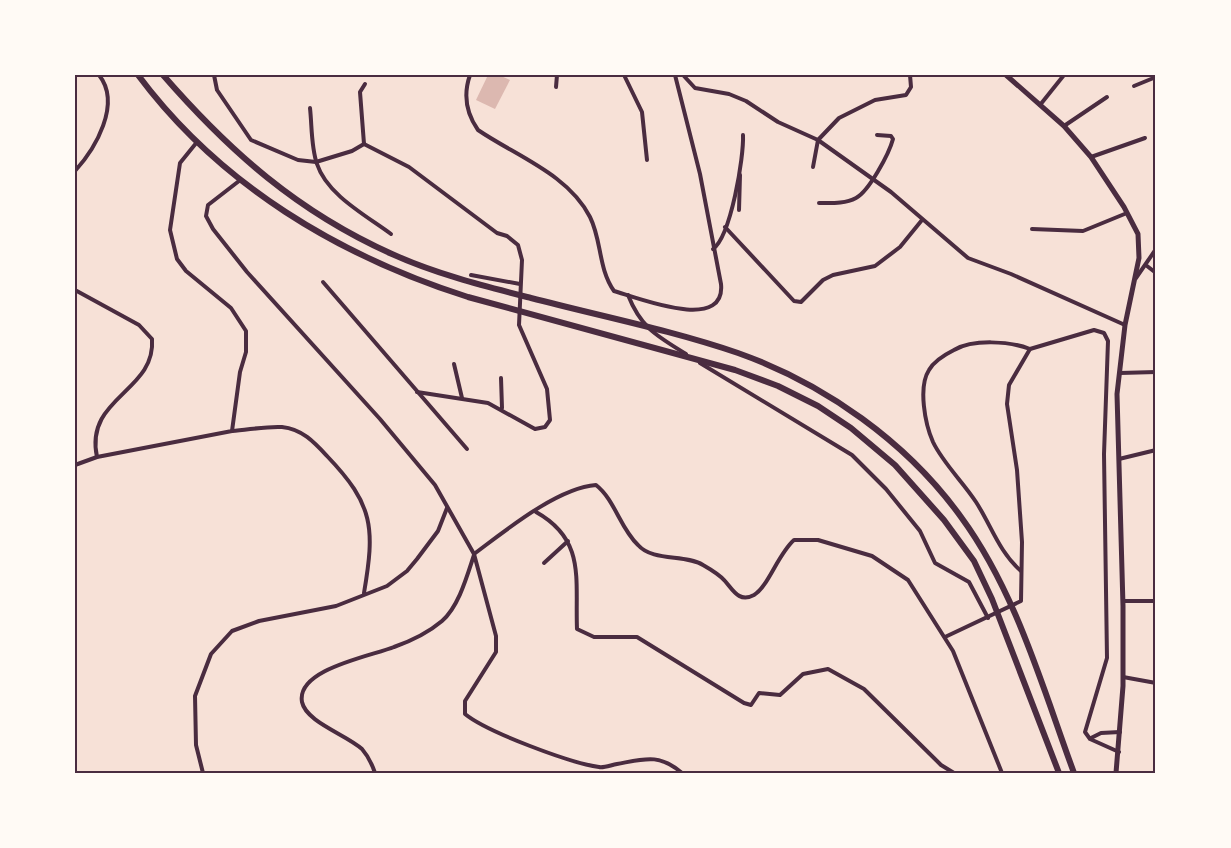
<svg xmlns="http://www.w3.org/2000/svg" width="1231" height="848" viewBox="0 0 1231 848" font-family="Rubik,sans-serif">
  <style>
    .water { fill: #dcb8b0 }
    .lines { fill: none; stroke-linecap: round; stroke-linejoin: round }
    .minor { stroke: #4a2c40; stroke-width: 4 }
    .secondary { stroke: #4a2c40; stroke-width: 5 }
    .trunk { stroke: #4a2c40; stroke-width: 6 }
    .neatline { fill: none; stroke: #4a2c40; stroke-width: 2 }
  </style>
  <rect width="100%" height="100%" fill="#f7e1d7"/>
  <path class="water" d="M488 75H499L510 80 495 109 476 100Z"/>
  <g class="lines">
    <g class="minor">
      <path d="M214 75 217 90 251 140 298 160 316 162 352 151 364 144"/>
      <path d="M470 75C463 95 466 113 478 130 516 156 568 174 590 217 602 241 598 268 614 291 638 298 726 333 721 284L700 174 675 75"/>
      <path d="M624 75 642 112 647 160"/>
      <path d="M683 75 695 88 729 94 746 101 778 122 818 140 891 192 968 258 1011 274 1125 325"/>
      <path d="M1134 86 1156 77"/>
      <path d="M556 87 557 75"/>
      <path d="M1040 105 1064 75"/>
      <path d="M310 108C312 126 311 147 317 164 327 195 367 216 391 234"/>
      <path d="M1064 126 1107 97"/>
      <path d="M364 144 409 167 497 233 507 236 518 245 522 260 519 325 547 389 550 420 545 427 535 429 488 403 417 392"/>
      <path d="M364 144 360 92 365 84"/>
      <path d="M1091 157 1145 138"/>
      <path d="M813 167 818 140 839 118 875 100 906 95 911 87 910 75"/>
      <path d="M75 171C95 149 122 104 99 75"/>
      <path d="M239 181 208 205 206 216 213 229 247 272 380 419 435 485 474 554 496 636V652L465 701V714C487 732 570 763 599 767 604 768 611 765 617 764 644 759 659 753 682 773"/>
      <path d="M819 203C831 203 845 204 856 198 869 191 889 154 893 139L891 136 877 135"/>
      <path d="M739 210 740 175"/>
      <path d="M725 227 794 301 801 302 823 280 833 275 875 266 900 247 922 220"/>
      <path d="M1032 229 1083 231 1127 213"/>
      <path d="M713 249C731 236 744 157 743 135"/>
      <path d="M1147 266 1156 273"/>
      <path d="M471 275 520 284"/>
      <path d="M1136 278 1156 249"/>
      <path d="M323 282 467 449"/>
      <path d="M75 290 139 325 152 339C156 392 84 397 97 457"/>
      <path d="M628 295C641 328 657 336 686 354"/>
      <path d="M700 363 852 455 886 489 920 531 935 563 969 582 988 618"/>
      <path d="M454 364 462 398"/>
      <path d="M1120 373 1156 372"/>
      <path d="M501 378 502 408"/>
      <path d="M232 431C248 430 266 426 282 427 302 429 314 442 327 456 374 505 375 528 364 593"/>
      <path d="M1119 459 1156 450"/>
      <path d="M75 465 97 457 232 431 240 372 246 352V331L231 308 186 271 177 259 170 230 180 163 197 142"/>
      <path d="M536 512C586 540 575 579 577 629L594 637H637L744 703 751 705 759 693 780 695 803 674 828 669 864 689 941 765 954 773"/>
      <path d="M474 554C505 531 557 488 596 485 615 500 620 528 638 545 653 562 685 554 703 565 710 569 720 575 725 581 733 590 739 603 754 595 768 587 778 554 794 540H818L872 556 908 580 953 651 1002 773"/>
      <path d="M544 563 568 541"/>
      <path d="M1021 571C999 552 991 525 976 502 963 482 943 463 933 442 925 424 918 387 929 370 934 361 944 355 954 350 973 339 1009 341 1030 349"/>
      <path d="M1123 601H1156"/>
      <path d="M945 637 1021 601 1022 542 1017 470 1007 404 1009 385 1030 349 1094 330 1104 333 1108 341 1104 454 1107 658 1085 732 1090 739 1119 752"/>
      <path d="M1123 677 1156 683"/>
      <path d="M1091 738 1101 733 1120 732"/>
      <path d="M203 773 196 745 195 696 211 654 232 631 259 621 336 606 387 586 407 571 417 559 438 531 447 508"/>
      <path d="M375 773C372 764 368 756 362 749 347 735 306 722 302 702 296 669 372 656 394 647 411 641 429 632 442 621 459 606 467 576 474 555"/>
    </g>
    <path class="secondary" d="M1006 75 1064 126 1091 157 1124 207 1138 234 1139 258 1125 325 1117 394 1123 606V686L1116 773"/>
    <g class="trunk">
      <path d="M138 75C220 185 339 256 468 297L735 370 778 386 818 406 851 428 895 465 944 520 974 561 992 599 1059 773"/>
      <path d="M163 75C230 152 298 212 392 254 436 274 484 286 531 298 600 316 671 330 738 353 825 384 907 442 961 517 1016 592 1042 686 1074 773"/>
    </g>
  </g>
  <rect width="1231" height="848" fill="none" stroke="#fffaf5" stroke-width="153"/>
  <rect x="76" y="76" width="1078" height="696" class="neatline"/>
</svg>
